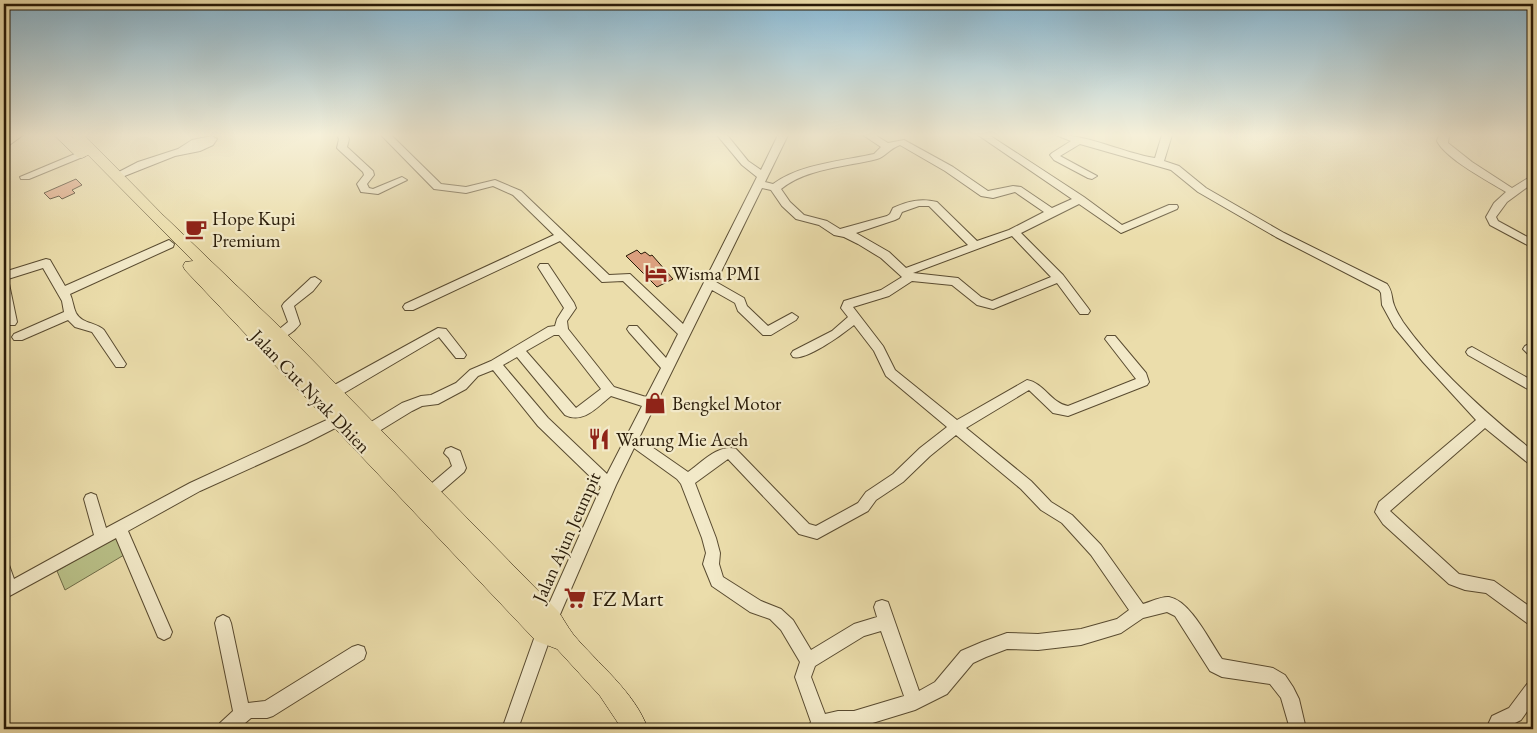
<svg xmlns="http://www.w3.org/2000/svg" width="1537" height="733" viewBox="0 0 1537 733" font-family="'EB Garamond',serif">
  <style>
    .green { fill: #b9c088; stroke: #706d48 }
    .building { fill: #db9f7e; stroke: #281a07 }
    .lines { fill: none; stroke-linecap: round; stroke-linejoin: round }
    .minor-casing { stroke: #594b30; stroke-width: 2 }
    .major-casing { stroke: #281a07; stroke-width: 2 }
    .highway-casing { stroke: #281a07; stroke-width: 1 }
    .minor { fill: #f2e9c8; fill-rule: evenodd }
    .major { fill: #ebddab; fill-rule: evenodd }
    .highway { fill: #ebddab; fill-rule: evenodd }
    .labels { text-anchor: middle; stroke-width: 4.5; stroke-linejoin: round; paint-order: stroke }
    .poi-label { font-size: 19px; fill: #281a07; stroke: #f2e9c8; text-anchor: start }
    .street-label { font-size: 19px; fill: #281a07; stroke: #f2e9c8 }
    .near-poi-label { font-size: 22px; fill: #281a07; stroke: #f2e9c8; text-anchor: start }
  </style>
  <rect width="100%" height="100%" fill="#ebddab"/>
  <filter id="stains"><feTurbulence type="fractalNoise" baseFrequency=".004" numOctaves="4"/><feColorMatrix values="0 0 0 0 .2 0 0 0 0 .09 0 0 0 0 .02 0 0 0 .5 -.17"/></filter>
  <radialGradient id="worn" r=".72"><stop offset=".6" stop-color="#630" stop-opacity="0"/><stop offset="1" stop-color="#630" stop-opacity=".3"/></radialGradient>
  <path class="green" d="M115 537 124 555 65 590 57 571Z"/>
  <g class="building">
    <path d="M76 179 82 185 72 190 75 193 62 199 59 196 50 199 44 193Z"/>
    <path d="M637 250 641 254 645 252 650 256 652 255 673 279 657 287 626 256Z"/>
  </g>
  <g class="lines">
    <g class="minor-casing">
      <g id="minor">
        <path d="M337 135H347L349 139 347 147 373 171 374 175 367 184 369 188 373 189 402 177 407 180 378 194 361 192 357 184 364 175 363 172 339 150 337 148 339 139Z"/>
        <path d="M381 135H391L441 184 466 187 495 180 521 191 609 275 630 274 683 324 757 177 742 165 717 135H727L748 161 761 170 778 135H788L765 182 773 184C800 164 842 161 874 154L881 147 863 135H875L888 143 904 140 953 167 988 191 1013 186 1021 187 1052 208 1072 199 978 135H989L1084 197 1122 225 1169 205H1177L1178 207 1177 209 1121 233 1079 204 1021 233 1063 275 1088 308 1090 311 1088 314H1080L1057 283 993 309 977 305 952 285 912 281 889 296 853 307 883 346 895 370 957 420 1027 380C1044 383 1051 403 1068 406L1136 379 1105 339 1107 336H1115L1146 373 1149 382 1147 385 1068 416 1053 413 1029 390 966 428 1031 481 1051 502 1072 515 1101 545 1143 604C1150 602 1162 596 1169 597 1191 601 1210 642 1222 659L1273 668 1285 675 1293 687 1299 699 1306 729H1290L1281 698 1270 684 1222 677 1210 671 1175 616 1167 612 1143 618 1121 633 1081 645 1038 650 1007 649 986 657 973 663 947 694 915 710 866 725 867 729H807L811 722 795 677 800 662 781 630 770 619 750 612 712 586 703 564 706 553 702 538 681 484 677 479 634 448 616 485 552 633 518 729H502L536 633 601 487 538 426 493 370 478 376 466 389 438 404 422 406 412 411 376 433 371 434 366 433 364 429 366 425 402 403 421 396 431 395 456 383 470 370 491 361 548 327 555 326 557 319 564 308 538 267 540 264H548L574 303 576 308 567 321 568 329 614 387 646 397 661 368 629 332 627 329 629 326H637L666 358 678 334 623 281 602 282 560 241 413 310H405L403 307 405 304 554 235 513 195 493 186 466 193 434 189ZM900 145 945 171 981 196 993 198 1015 192 1044 212 1009 230 977 241 937 202C921 198 908 201 893 208L890 214 887 216 840 229 827 221 804 215 790 202 781 189C807 168 846 167 877 159 885 157 889 149 900 145ZM762 188 771 190 782 206 796 219 819 225 834 235 844 237 858 244 881 258 902 277 881 290 844 301 841 308 848 317 832 331 793 351 791 354 793 357C806 361 843 334 854 325L874 351 886 376 947 427 920 448 893 474 866 492 858 503 816 526 809 524 736 449C719 443 701 463 688 472L639 438 712 290 735 303 738 311 763 335H771L796 320 798 317 792 313 768 326 747 306 744 298 716 282ZM919 206H929L968 245 906 268 889 252 856 233 895 220 899 218 902 212ZM1012 236 1051 277 992 301 981 297 958 278 913 273ZM554 335H559L601 389 576 408 526 351ZM517 357 565 415C584 424 597 407 611 396L642 406 607 474 548 418 503 365ZM956 435 1021 489 1041 510 1062 523 1091 555 1129 610 1117 619 1081 629 1038 634 1007 633 982 642 961 651 935 682 919 691 888 602 882 600 876 602 874 607 877 617 854 624 811 650 793 620 781 609 761 601 723 577 719 564 720 553 716 538 695 483 728 459 799 534 817 539 868 511 876 500 903 482 930 456ZM881 631 904 696 854 711H838L825 714 811 677 815 666 864 636Z"/>
        <path d="M1056 135C1086 134 1124 153 1155 158L1162 135H1172L1164 161 1179 166 1206 188 1284 233 1387 284C1393 292 1391 297 1394 305 1396 311 1400 317 1403 322 1437 370 1488 415 1533 451V465L1528 463 1485 428 1390 511 1459 574 1494 581 1533 609V625L1527 623 1486 593 1465 590 1449 584 1383 524 1375 512 1379 502 1476 420 1423 362 1394 327 1382 305 1381 293 1379 290 1276 237 1198 192 1171 170 1080 144 1060 156 1097 176 1092 179 1088 178 1054 160 1050 155 1052 153 1071 141Z"/>
        <path d="M1439 135H1449L1448 143 1472 162 1512 188 1533 175V183L1507 202 1496 217 1498 221 1533 240V248L1490 225 1486 217 1494 203 1506 192C1488 181 1446 159 1437 141Z"/>
        <path d="M212 136 217 139 213 145 200 151 175 156 122 177H114L113 175 138 162 178 149 192 140Z"/>
        <path d="M82 151 85 152V156L29 179H21L20 177Z"/>
        <path d="M169 240 174 244 173 247 70 294C73 300 73 307 76 313 82 324 96 322 104 330L126 364 124 367H116L92 332 75 327 68 320 22 340H14L12 337 14 334 64 312 62 301 43 268 8 279 17 322 15 325H7L4 314V272L46 259 50 260 65 286Z"/>
        <path d="M315 277 321 281 313 291 294 306 300 324C295 331 283 341 274 338L272 335 288 322 282 306 284 303 311 278Z"/>
        <path d="M438 328 446 329 464 352 466 355 464 358H456L439 337 339 396H329L328 392 329 388Z"/>
        <path d="M1529 344 1533 346V357L1529 355 1523 349 1525 346Z"/>
        <path d="M1472 347 1533 381V392L1468 355 1466 352 1468 349Z"/>
        <path d="M344 412 349 413 351 417 349 421 306 443 200 491 128 531 172 632 170 637 164 640 158 637 116 538 4 599V563L9 565 14 579 94 535 84 499 86 495 91 493 96 495 106 528 190 483Z"/>
        <path d="M451 447 460 451 466 468 464 472 435 497 430 499 425 497 423 493 425 489 452 466 449 458 444 453 446 449Z"/>
        <path d="M223 615 229 618 231 623 248 703 265 701 352 647 358 645 364 647 366 653 364 659 273 716 267 718H251L238 729H218L220 723 233 711 215 623 217 618Z"/>
        <path d="M1533 682V703L1521 720 1503 729H1486L1492 716 1509 708 1527 684Z"/>
      </g>
    </g>
    <g class="major-casing">
      <path id="major" d="M10 135H23L8 146 4 147V139Z"/>
    </g>
    <g class="highway-casing">
      <path id="highway" d="M54 135H69L74 139 70 135H84L163 215 284 331 558 611C563 618 567 626 573 634 597 663 635 692 648 729H622L600 696 557 649 536 641 185 270 183 266 185 262 193 261 88 155 82 158 77 157Z"/>
    </g>
    <use href="#minor" class="minor"/>
    <use href="#major" class="major"/>
    <use href="#highway" class="highway"/>
  </g>
  <linearGradient id="sky" x2="0" y2="1"><stop stop-color="#88b7d2"/><stop offset="0.57" stop-color="#f6f0d9"/><stop offset="1" stop-color="#f6f0d9" stop-opacity="0"/></linearGradient>
  <rect width="1537" height="237" fill="url(#sky)"/>
  <defs>
    <g id="cafe-bare" transform="scale(1.725)"><path d="M-5.5-4.5H6V0H3Q3 3.5 0 3.5H-2.5Q-5.5 3.5-5.5 0ZM3-3.2v2h1.7v-2ZM-6 4.5H4V6H-6Z" fill="#8f2418" stroke="#f2e9c8" stroke-width="2.5" paint-order="stroke"/></g>
    <g id="hotel-bare" transform="scale(1.725)"><path d="M-6-4.5h1.5V1H6V5H4.5V3h-9V5H-6ZM-4 0a1.8 1.8 0 1 1 3.6 0ZM.5 0V-2.5h3Q6-2.5 6 0Z" fill="#8f2418" stroke="#f2e9c8" stroke-width="2.5" paint-order="stroke"/></g>
    <g id="shop-bare" transform="scale(1.725)"><path d="M-5-2.5h2.3a2.7 3.5 0 0 1 5.4 0H5L5.5 6h-11ZM-1.5-2.5h3a1.5 2.3 0 0 0-3 0Z" fill="#8f2418" stroke="#f2e9c8" stroke-width="2.5" paint-order="stroke"/></g>
    <g id="restaurant-bare" transform="scale(1.725)"><path d="M-5-6h1v4h1v-4h1v4h1v-4h1v5L-1.5 .5V6h-2V.5L-5-1ZM5-6V6H3V1.5H1.5Q1.5-4 5-6Z" fill="#8f2418" stroke="#f2e9c8" stroke-width="2.5" paint-order="stroke"/></g>
    <g id="supermarket-bare" transform="scale(1.725)"><path d="M-6-5.5h2.5l.6 2H6L4.5 2H-2.5L-4.4-4H-6ZM-1.5 3.2a1.3 1.3 0 1 0 .1 0ZM3 3.2a1.3 1.3 0 1 0 .1 0Z" fill="#8f2418" stroke="#f2e9c8" stroke-width="2.5" paint-order="stroke"/></g>
  </defs>
  <g fill-rule="evenodd">
    <use href="#cafe-bare" x="196" y="229"/>
    <use href="#hotel-bare" x="656" y="273"/>
    <use href="#shop-bare" x="655" y="403"/>
    <use href="#restaurant-bare" x="599" y="439"/>
    <use href="#supermarket-bare" x="575" y="598"/>
  </g>
  <g class="labels">
    <g class="poi-label">
      <text x="212" y="225">Hope Kupi<tspan x="212" dy="22">Premium</tspan></text>
      <text x="672" y="280">Wisma PMI</text>
      <text x="672" y="410">Bengkel Motor</text>
      <text x="616" y="446">Warung Mie Aceh</text>
    </g>
    <g class="street-label">
      <text transform="translate(311 391) rotate(46)" y="7">Jalan Cut Nyak Dhien</text>
      <text transform="translate(566 537) rotate(-66)" y="7">Jalan Ajun Jeumpit</text>
    </g>
    <g class="near-poi-label">
      <text x="592" y="606">FZ Mart</text>
    </g>
  </g>
  <rect width="1537" height="733" fill="none" stroke="#ebddab" stroke-width="20"/>
  <rect x="5" y="5" width="1527" height="723" fill="none" stroke="#281a07" stroke-width="2.5"/>
  <rect x="10" y="10" width="1517" height="713" fill="none" stroke="#281a07"/>
  <rect width="100%" height="100%" filter="url(#stains)"/>
  <rect width="100%" height="100%" fill="url(#worn)"/>
</svg>
